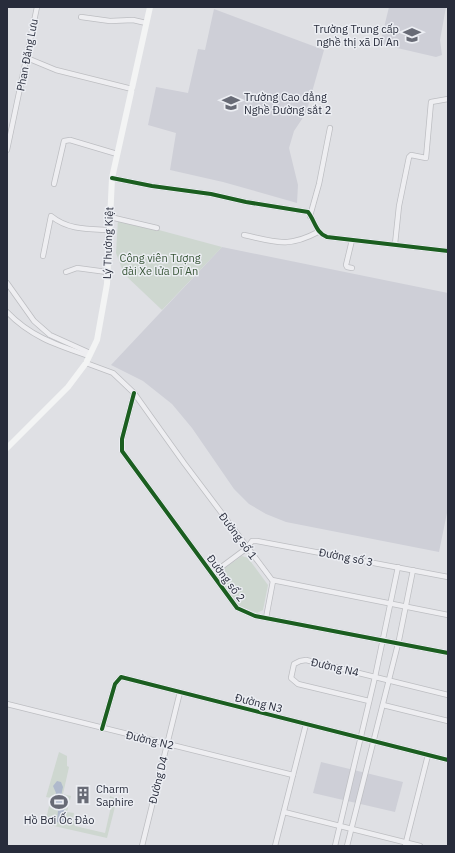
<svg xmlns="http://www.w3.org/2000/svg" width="455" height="853" viewBox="0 0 455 853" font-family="'IBM Plex Sans',sans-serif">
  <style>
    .built { fill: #cecfd7 }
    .green { fill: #ced7d0 }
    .water { fill: #afb9cc }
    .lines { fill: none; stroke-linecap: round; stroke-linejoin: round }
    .minor-casing { stroke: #bdbec2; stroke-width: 6 }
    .minor { stroke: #eeeef1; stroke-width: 4.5 }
    .secondary { stroke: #f3f4f4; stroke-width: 6 }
    .cycleway-casing { stroke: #eceef3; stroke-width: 6 }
    .cycleway { stroke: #1b5e20; stroke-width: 4 }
    .labels { text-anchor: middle; stroke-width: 3; stroke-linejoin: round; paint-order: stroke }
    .poi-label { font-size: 11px; fill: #282c3b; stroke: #eceef3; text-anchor: start }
    .street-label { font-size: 11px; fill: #282c3b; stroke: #eceef3 }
    .park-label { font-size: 11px; fill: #385537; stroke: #eceef3 }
  </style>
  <rect width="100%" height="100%" fill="#dfe0e4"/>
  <g class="built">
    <path d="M389 7H446L440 40 442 55 436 57 380 44Z"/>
    <path d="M214 9 324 50 306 113 294 131 289 148 298 185 297 203 223 182 170 170 176 133 148 125 156 87 188 93 198 49 205 50Z"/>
    <path d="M222 247 448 293V508L439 552 286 522 266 514 249 504 234 489 192 428 172 404 143 381 111 365Z"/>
    <path d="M321 762 403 782 395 812 313 793Z"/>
  </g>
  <g class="green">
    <path d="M118 219 222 247 162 310 124 274 116 253Z"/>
    <path d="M242 556 248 558 268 585 263 610 257 613 239 606 218 579 219 572Z"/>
    <path d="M59 752 67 756V766L69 767 63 794 71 796 67 812 74 813 73 819H76L75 826 105 833 112 802 109 801 110 796 117 799 107 838 54 826 46 819 51 798 46 797Z"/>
  </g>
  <path class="water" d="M57 781 61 782 63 787 61 796C66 806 63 808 66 816L63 824 57 822 58 811 53 803 56 793 53 786Z"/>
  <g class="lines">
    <g class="minor-casing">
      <g id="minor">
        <path d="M81 17 110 21 133 20 146 23"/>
        <path d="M27 58 56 70 132 89"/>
        <path d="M7 150 37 7"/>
        <path d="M112 178 152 186 211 194 246 202 308 212C315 221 316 233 327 237L448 251"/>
        <path d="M54 184 64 141 70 140 117 154"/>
        <path d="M310 216 319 184 330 128"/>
        <path d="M110 217 157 228"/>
        <path d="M244 235C276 242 288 248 318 232"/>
        <path d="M352 240 346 265 347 267 352 268"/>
        <path d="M395 244 399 206 409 157 411 155 426 158 431 102 448 99"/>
        <path d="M43 256 51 216C68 230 88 229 109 230"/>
        <path d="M66 272 77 268 107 272"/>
        <path d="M7 283 34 321 50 335 90 353"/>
        <path d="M7 312C31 337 57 345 89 356"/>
        <path d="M86 363 113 373 134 393 184 463 272 580 448 615"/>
        <path d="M134 393 122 439V451L237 608 255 616 448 653"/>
        <path d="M212 574 247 548 252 541H257L448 577"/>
        <path d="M266 618 273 581"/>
        <path d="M369 701 298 684 291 678 294 664 300 661 306 660 448 695"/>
        <path d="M7 704 293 775"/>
        <path d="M383 705 448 721"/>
        <path d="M102 729 115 684 121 677 448 760"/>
        <path d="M284 812 420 846"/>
        <path d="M142 846 180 692"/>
        <path d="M275 846 306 724"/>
        <path d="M335 846 375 677 398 567"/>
        <path d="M347 846 399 640 413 570"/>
        <path d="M405 846 428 755"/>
      </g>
    </g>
    <use href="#minor" class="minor"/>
    <path class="secondary" d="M7 448 68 387 86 363 97 340 107 284 112 178 150 7"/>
    <g class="cycleway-casing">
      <g id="cycleway">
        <path d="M112 178 152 186 211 194 246 202 308 212C315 221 316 233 327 237L448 251"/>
        <path d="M134 393 122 439V451L237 608 255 616 448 653"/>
        <path d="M102 729 115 684 121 677 448 760"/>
      </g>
    </g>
    <use href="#cycleway" class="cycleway"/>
  </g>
  <defs>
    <g id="university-bare" transform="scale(1.38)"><path d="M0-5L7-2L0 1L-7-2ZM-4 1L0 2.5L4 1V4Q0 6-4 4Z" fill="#686b76" stroke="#eceef3" stroke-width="2.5" paint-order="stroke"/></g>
    <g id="building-bare" transform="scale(1.38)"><path d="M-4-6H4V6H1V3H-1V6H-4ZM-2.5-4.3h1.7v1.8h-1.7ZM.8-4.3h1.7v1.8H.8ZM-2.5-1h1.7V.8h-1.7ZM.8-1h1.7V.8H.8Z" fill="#686b76" stroke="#eceef3" stroke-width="2.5" paint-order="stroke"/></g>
    <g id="stadium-bare" transform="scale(1.38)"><path d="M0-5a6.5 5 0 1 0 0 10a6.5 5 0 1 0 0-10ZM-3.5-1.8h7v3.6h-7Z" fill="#686b76" stroke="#eceef3" stroke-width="2.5" paint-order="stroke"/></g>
  </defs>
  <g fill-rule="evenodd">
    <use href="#university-bare" x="412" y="35"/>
    <use href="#university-bare" x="231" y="103"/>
    <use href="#building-bare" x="83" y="795"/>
    <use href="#stadium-bare" x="59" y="802"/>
  </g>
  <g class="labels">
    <g class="poi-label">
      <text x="399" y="33" text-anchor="end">Trường Trung cấp<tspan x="399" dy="13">nghề thị xã Dĩ An</tspan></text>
      <text x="244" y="101">Trường Cao đẳng<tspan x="244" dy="13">Nghề Đường sắt 2</tspan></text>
      <text x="96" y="793">Charm<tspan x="96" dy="13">Saphire</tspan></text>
      <text x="59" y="824" text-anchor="middle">Hồ Bơi Ốc Đảo</text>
    </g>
    <g class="street-label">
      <text transform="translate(27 55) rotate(-79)" y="4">Phan Đăng Lưu</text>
      <text transform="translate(108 243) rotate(-88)" y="4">Lý Thường Kiệt</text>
      <text transform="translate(238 536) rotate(53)" y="4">Đường số 1</text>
      <text transform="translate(346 557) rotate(11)" y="4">Đường số 3</text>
      <text transform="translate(226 578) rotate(53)" y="4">Đường số 2</text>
      <text transform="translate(335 667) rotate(13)" y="4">Đường N4</text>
      <text transform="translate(259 703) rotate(14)" y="4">Đường N3</text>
      <text transform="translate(150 740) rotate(13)" y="4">Đường N2</text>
      <text transform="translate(158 780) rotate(-76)" y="4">Đường D4</text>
    </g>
    <g class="park-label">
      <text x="160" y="262">Công viên Tượng<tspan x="160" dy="13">đài Xe lửa Dĩ An</tspan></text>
    </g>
  </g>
  <rect width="455" height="853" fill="none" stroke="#282c3b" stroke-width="16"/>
</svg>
